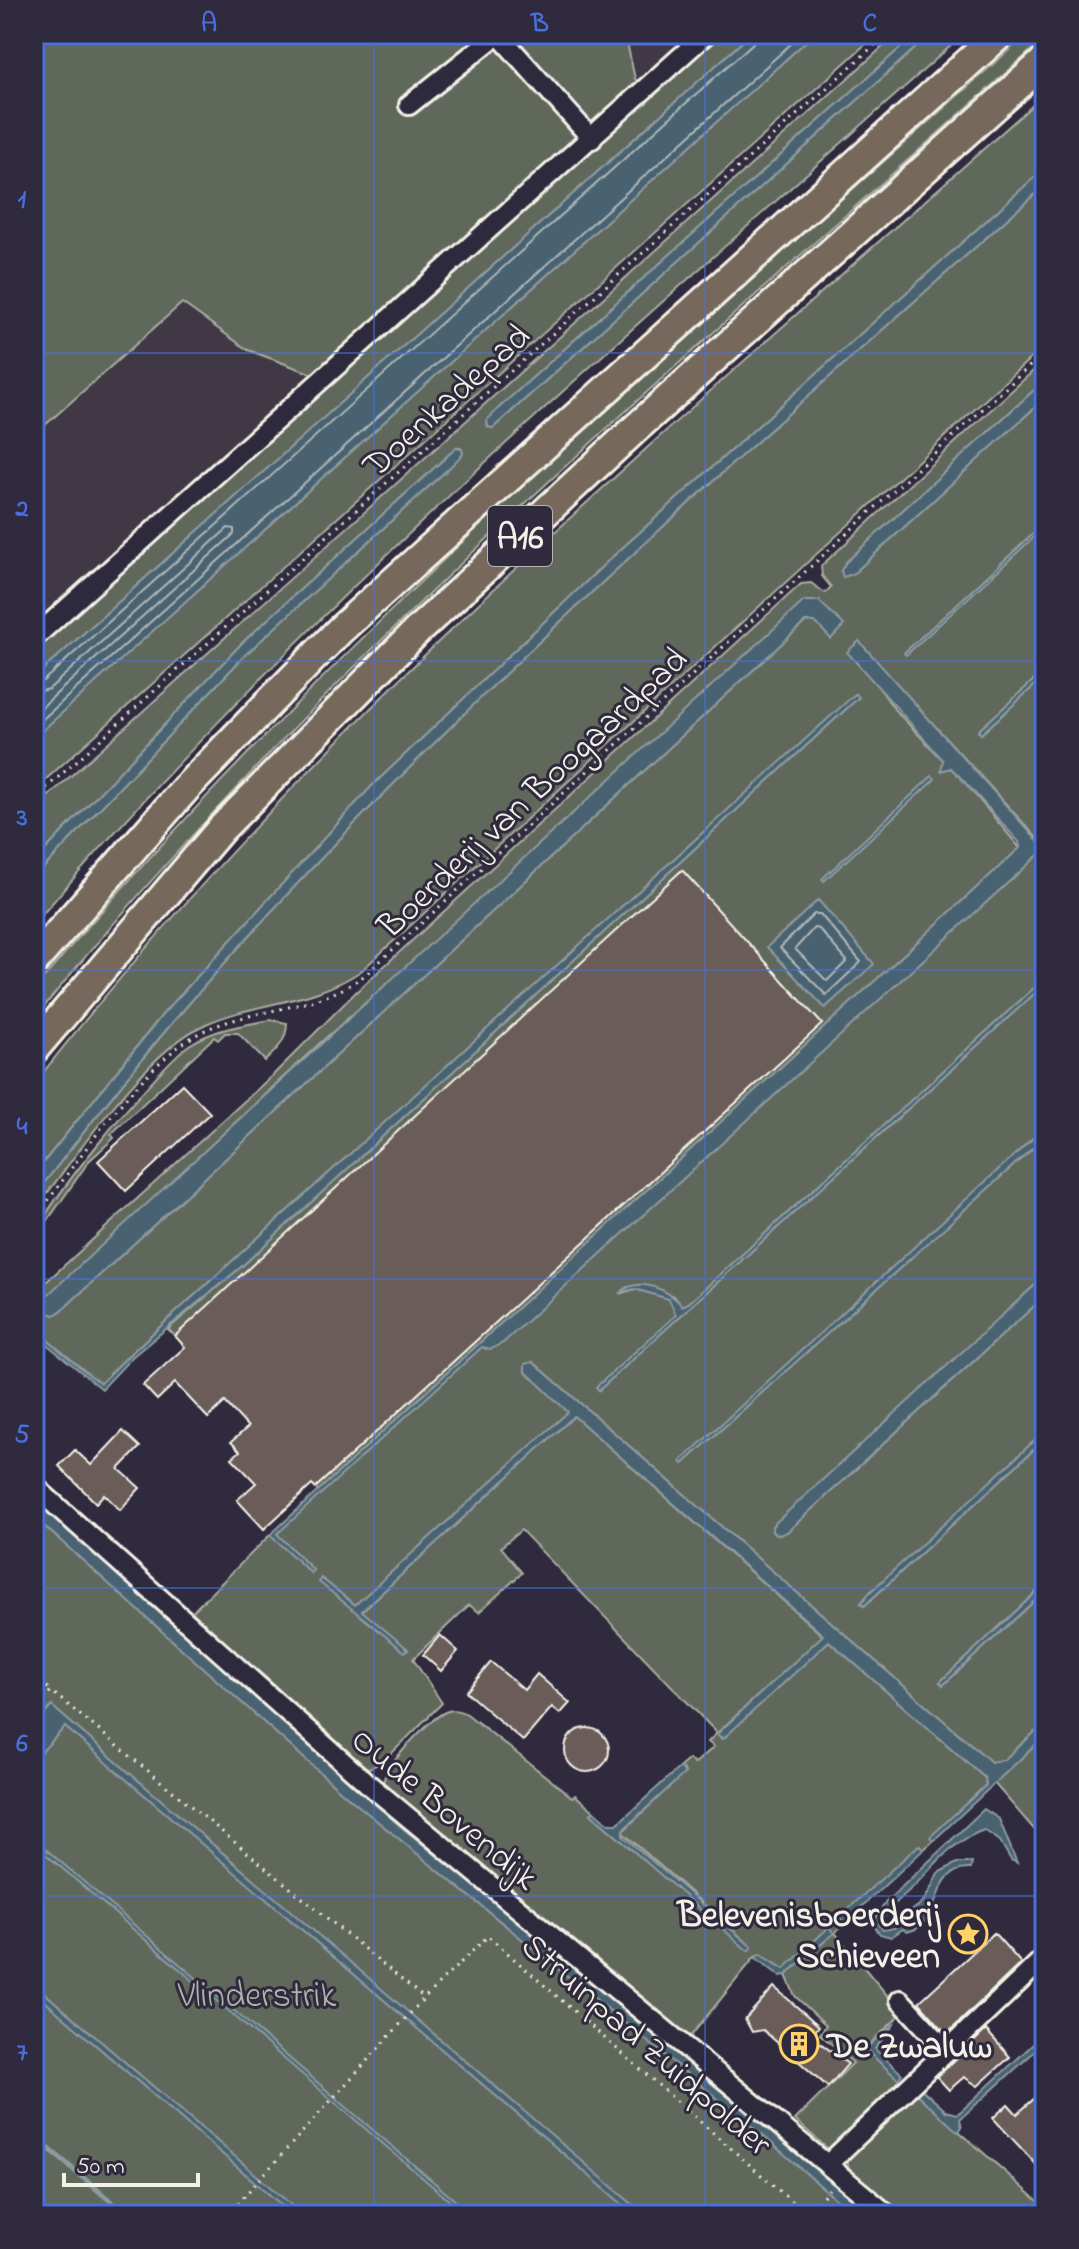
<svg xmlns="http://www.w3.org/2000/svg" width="1079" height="2249" viewBox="0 0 1079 2249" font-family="'Indie Flower',sans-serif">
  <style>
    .built { fill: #413945 }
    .green { fill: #60685c; stroke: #aaaca2; stroke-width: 2; fill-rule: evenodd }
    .water { fill: #496271; stroke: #8d9ba1; stroke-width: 2 }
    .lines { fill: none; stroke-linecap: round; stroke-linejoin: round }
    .shore { stroke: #b0b8b8; stroke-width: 2 }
    .stream { stroke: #8d9ba1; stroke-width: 5 }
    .building { fill: #6a5c59; stroke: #f4f1e8; stroke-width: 2 }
    .minor-casing { stroke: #f4f1e8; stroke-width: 24 }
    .highway-casing { stroke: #f4f1e8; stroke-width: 34 }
    .path { stroke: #f4f1e8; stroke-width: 3; stroke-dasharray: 2 6; stroke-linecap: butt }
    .minor { stroke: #2f2a3d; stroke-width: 18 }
    .highway { stroke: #76695c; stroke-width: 28 }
    .grid { fill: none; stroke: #486fdb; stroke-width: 2; stroke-opacity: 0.55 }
    .labels { text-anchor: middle; stroke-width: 6; stroke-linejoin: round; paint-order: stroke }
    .shield { fill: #2f2a3d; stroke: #b9b5b5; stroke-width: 2 }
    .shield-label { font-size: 34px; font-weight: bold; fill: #f4f1e8 }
    .street-label { font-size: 36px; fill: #f4f1e8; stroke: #2f2a3d }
    .poi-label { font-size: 36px; font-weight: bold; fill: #f4f1e8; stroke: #2f2a3d; text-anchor: end }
    .park-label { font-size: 36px; fill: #b1b3a9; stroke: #2f2a3d }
    .neatline { fill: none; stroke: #486fdb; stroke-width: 3 }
    .grid-label { font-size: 26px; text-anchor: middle; font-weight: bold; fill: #486fdb }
  </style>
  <rect width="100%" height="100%" fill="#2f2a3d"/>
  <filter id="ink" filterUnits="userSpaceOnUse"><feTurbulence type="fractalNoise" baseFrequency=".0125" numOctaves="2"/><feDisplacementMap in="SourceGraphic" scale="16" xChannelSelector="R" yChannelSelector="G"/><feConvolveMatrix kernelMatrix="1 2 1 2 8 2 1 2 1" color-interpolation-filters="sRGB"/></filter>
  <g filter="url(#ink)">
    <path class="built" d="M34 34H741L34 670Z"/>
    <g class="green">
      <path d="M34 34H491L578 130V144L381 314 318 376 248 350 182 303 34 435Z"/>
      <path d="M503 34H625L635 79 643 84 593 127Z"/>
      <path d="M721 34H751L34 678V650L459 263 546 192Z"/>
      <path d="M814 34H877L34 790V738Z"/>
      <path d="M897 34H916L502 405 487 420 488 427 493 428 931 34H964C645 320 313 597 34 924V878L245 655 450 467 460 448H456L243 642 34 862V809Z"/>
      <path d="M1027 34H1045V38C698 350 328 654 34 1019V990L48 973C341 628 690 336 1027 34Z"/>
      <path d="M1045 94V168L609 560 371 787 163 1014 34 1174V1084C325 711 695 408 1045 94Z"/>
      <path d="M1045 185V345L361 971C310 1005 258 1001 206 1024 145 1051 76 1156 34 1211V1196C80 1137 125 1078 173 1022 435 716 746 453 1045 185Z"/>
      <path d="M1045 360V380L845 563 841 571 853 574 1045 398V523L904 653 1045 527V670L978 731 981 734 1045 676V847L886 672 875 682 895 710 943 760 946 769 951 768 961 778 1020 848 318 1491 315 1488 822 1024 682 871 175 1336 168 1329 241 1267 858 698 856 694 129 1355 101 1383 92 1377 34 1329V1293L276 1072 356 992 801 584 811 583 825 593 831 587 822 576 821 566ZM819 601 815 622H805L61 1311 54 1315 40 1305 319 1044Z"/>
      <path d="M1045 849V978L689 1303 682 1306 674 1296 627 1287 622 1293 635 1289 670 1299 676 1315 597 1387 599 1390 1045 984V1127L682 1461 684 1463 1045 1137V1276L772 1527 775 1534 787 1532 1045 1296V1431L861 1603 864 1606 1045 1439V1584L940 1682 943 1685 1045 1591V1723L1004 1760 991 1762 533 1362 525 1371 569 1412 355 1605 322 1579 405 1652 362 1611 574 1416 823 1636 717 1733 722 1739 829 1641 985 1778 986 1785 931 1837 933 1841 923 1850 919 1846 839 1917 844 1923 835 1933 902 2013 865 2049 902 2082 836 2147 828 2149 795 2120 853 2063 820 2034 826 2025 795 1996 786 1975 834 1933 784 1969 760 1954 754 1958 690 2037 540 1918 383 1783C385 1766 431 1716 448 1711 455 1709 460 1711 467 1714L572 1797 575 1795 594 1811 591 1814 748 1950 752 1947 622 1832 685 1772 680 1767 689 1759 694 1764 714 1747 708 1742 717 1733 521 1530 501 1547 522 1573 479 1612 469 1605 413 1659 442 1703 382 1763 369 1768 360 1766 192 1612 270 1535 311 1573 313 1570 276 1534 482 1346 486 1349Z"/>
      <path d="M271 1020 287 1023C287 1040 277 1050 265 1061L238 1033H225L218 1040 214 1037 111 1134 114 1138 89 1161 34 1240C34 1215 163 1062 189 1045 214 1029 243 1025 271 1020Z"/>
      <path d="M34 1496 831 2174 549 1947 857 2215H34V1505L147 1601 34 1500Z"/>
      <path d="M1045 1736V1842L994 1783Z"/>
      <path d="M911 2089 1045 2207V2215H904L850 2170 845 2157Z"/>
    </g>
    <g class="water">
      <path d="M751 34H814L34 738V678Z"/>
      <path d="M916 34H931L493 428 488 427 487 420 502 405Z"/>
      <path d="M1045 168V185C746 453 435 716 173 1022 125 1078 80 1137 34 1196V1174L163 1014 371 787 609 560Z"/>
      <path d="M1045 380V398L853 574 843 577 841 571 845 563Z"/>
      <path d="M456 448 462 449 463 454 450 467 245 655 34 878V862L243 642Z"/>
      <path d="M1045 523V527L906 655 904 653Z"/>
      <path d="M804 601H819L844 625 831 639 815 622H805L61 1311 54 1315 39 1309 42 1300Z"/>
      <path d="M859 641 1045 849 503 1343 491 1349 482 1347 277 1534 313 1570 311 1573 270 1535 1020 848 1019 842 961 778 951 768 941 771 943 760 847 652Z"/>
      <path d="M1045 670V676L981 734 978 731Z"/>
      <path d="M855 694 859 697 241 1267 132 1357 102 1389 34 1334V1329L92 1377 101 1383 129 1355Z"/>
      <path d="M932 776 935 779 824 881 822 879Z"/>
      <path d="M818 900 874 964 825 1008 767 947Z"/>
      <path d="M1045 978V984L599 1390 596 1387 676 1315 669 1299 635 1289 621 1292C639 1276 670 1290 682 1306L689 1303Z"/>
      <path d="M1045 1127V1137L683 1464 681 1461Z"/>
      <path d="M1045 1276V1296L787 1532 779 1535 772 1532V1526Z"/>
      <path d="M533 1362 991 1762 1004 1760 1045 1723V1736L933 1841 930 1837 986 1785 985 1778 829 1641 723 1739 717 1734 823 1635 574 1416 362 1611 408 1649 405 1652 319 1582 321 1578 355 1605 568 1412 525 1371V1364Z"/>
      <path d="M1045 1431V1439L864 1606 861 1603 869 1593Z"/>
      <path d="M34 1500 400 1826 710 2076 873 2215H854L760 2133 344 1794 34 1517Z"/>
      <path d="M1045 1584V1591L943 1685 940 1682Z"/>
      <path d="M52 1706 69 1721 645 2215H635L65 1727 34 1760V1726Z"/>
      <path d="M680 1767 685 1773 623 1830V1836L752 1947 748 1951 591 1814 594 1811 609 1824H617Z"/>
      <path d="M984 1809 999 1819 1017 1863 1011 1860 1000 1841 984 1830C951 1842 937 1863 914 1886 900 1899 889 1908 879 1924L883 1930 894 1928 904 1913C925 1907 929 1892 938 1873L957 1863H972L971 1869C928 1867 945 1924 907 1932L903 1929 891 1937 880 1934 872 1923 886 1902Z"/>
      <path d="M34 1839 472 2215H466L34 1844Z"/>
      <path d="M919 1845 923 1850 844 1923 839 1917Z"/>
      <path d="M829 1927 834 1933 786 1975 780 1976 756 1958 759 1954 784 1969Z"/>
      <path d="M34 1984 303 2215H293L34 1992Z"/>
      <path d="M895 2023 875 2049 902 2074 898 2079 865 2049Z"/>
      <path d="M1045 2033V2042L960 2119 962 2127 958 2132 911 2089 916 2084 946 2111 958 2114Z"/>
    </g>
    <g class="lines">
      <g class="shore">
        <path d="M34 683 43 681 753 43 756 34"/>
        <path d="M34 693 49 689 228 528 234 529V534L34 714"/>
        <path d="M34 727 802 34"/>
        <path d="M814 914H820L861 962 826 995 780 948Z"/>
        <path d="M814 928 819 929 847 961 827 981 795 949Z"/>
      </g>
      <path class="stream" d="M34 2136 127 2215"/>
    </g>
    <g class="building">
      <path d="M682 870 822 1024 315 1488 312 1485 264 1529 237 1500 256 1483 232 1458 240 1451 231 1442 248 1427 225 1402 208 1418 175 1383 157 1400 143 1385 185 1347 175 1336Z"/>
      <path d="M182 1084 210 1113 126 1191 98 1161Z"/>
      <path d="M123 1431 140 1447 119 1469 140 1488 120 1510 104 1494 96 1503 59 1466 75 1450 91 1465Z"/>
      <path d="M440 1635 458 1651 441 1671 423 1655Z"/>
      <path d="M491 1662 524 1690 537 1674 570 1703 560 1714 552 1707 523 1741 466 1692Z"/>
      <circle cx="587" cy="1750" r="22"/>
      <path d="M994 1933 1021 1963 947 2034 919 2002Z"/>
      <path d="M774 1987 819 2026 811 2036 848 2064 828 2087 763 2030 752 2032 745 2019Z"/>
      <path d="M986 2030 1010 2057 978 2086 964 2077 949 2090 937 2077Z"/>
      <path d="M1045 2089V2174L993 2118 1008 2104 1017 2114Z"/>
    </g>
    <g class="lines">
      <g class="minor-casing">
        <g id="minor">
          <path d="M498 34 592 139"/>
          <path d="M409 105 498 34"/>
          <path d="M34 638 706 34"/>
          <path d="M34 1486 367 1783 888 2215"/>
          <path d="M900 2000 947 2051"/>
          <path d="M829 2163 1045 1957"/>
        </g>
      </g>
      <g class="highway-casing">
        <g id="highway">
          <path d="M34 961 186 788 340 630 1000 34"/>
          <path d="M34 1049 221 829 416 632 636 428 1045 61"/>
        </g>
      </g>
      <g class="path">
        <path d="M34 799 887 34"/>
        <path d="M34 1220C75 1165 147 1053 210 1028 262 1007 319 1010 365 975L1045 352"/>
        <path d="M34 1677 51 1691"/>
        <path d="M34 1712 51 1691 424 1998"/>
        <path d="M807 2214 829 2189"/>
        <path d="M227 2215 424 1998 488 1936 807 2215"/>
      </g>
      <use href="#minor" class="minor"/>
      <use href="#highway" class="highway"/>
    </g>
  </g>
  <path class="grid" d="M374 34V2215M705 34V2215M34 353H1045M34 661H1045M34 970H1045M34 1279H1045M34 1588H1045M34 1896H1045"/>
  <defs>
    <g id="sight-ring" transform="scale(2)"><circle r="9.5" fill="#2f2a3d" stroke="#ffd166" stroke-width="1.5"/><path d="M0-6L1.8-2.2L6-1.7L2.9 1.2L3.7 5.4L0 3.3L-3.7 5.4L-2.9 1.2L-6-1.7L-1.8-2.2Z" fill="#ffd166"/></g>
    <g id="building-ring" transform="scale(2)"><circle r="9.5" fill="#2f2a3d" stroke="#ffd166" stroke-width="1.5"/><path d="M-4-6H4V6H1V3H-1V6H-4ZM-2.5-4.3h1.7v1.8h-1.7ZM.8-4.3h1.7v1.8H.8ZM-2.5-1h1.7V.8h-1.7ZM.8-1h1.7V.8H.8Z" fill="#ffd166"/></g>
  </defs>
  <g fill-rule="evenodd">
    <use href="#sight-ring" x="968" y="1934"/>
    <use href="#building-ring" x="799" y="2044"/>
  </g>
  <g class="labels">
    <rect class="shield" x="488" y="506" width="64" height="60" rx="6"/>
    <g class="shield-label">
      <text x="520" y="548">A16</text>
    </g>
    <g class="street-label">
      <text transform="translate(445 399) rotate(-42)" y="13">Doenkadepad</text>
      <text transform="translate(531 791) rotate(-43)" y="13">Boerderij van Boogaardpad</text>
      <text transform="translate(446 1807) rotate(40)" y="13">Oude Bovendijk</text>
      <text transform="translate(648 2043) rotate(41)" y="13">Struinpad Zuidpolder</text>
    </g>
    <g class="poi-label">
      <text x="940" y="1926">Belevenisboerderij<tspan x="940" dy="41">Schieveen</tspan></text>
      <text x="827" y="2057" text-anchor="start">De Zwaluw</text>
    </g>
    <g class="park-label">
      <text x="257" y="2006">Vlinderstrik</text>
    </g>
  </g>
  <rect width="1079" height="2249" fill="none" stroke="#2f2a3d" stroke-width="88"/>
  <path d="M64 2173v12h134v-12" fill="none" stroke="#f4f1e8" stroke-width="4"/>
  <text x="76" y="2173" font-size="24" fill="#f4f1e8" stroke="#2f2a3d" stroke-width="6" paint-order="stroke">50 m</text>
  <rect x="44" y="44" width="991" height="2161" class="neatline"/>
  <g class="grid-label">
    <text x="209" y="31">A</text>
    <text x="540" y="31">B</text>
    <text x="870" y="31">C</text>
    <text x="22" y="207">1</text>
    <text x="22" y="516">2</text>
    <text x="22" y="825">3</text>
    <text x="22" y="1134">4</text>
    <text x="22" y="1442">5</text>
    <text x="22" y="1751">6</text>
    <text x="22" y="2060">7</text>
  </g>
</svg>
